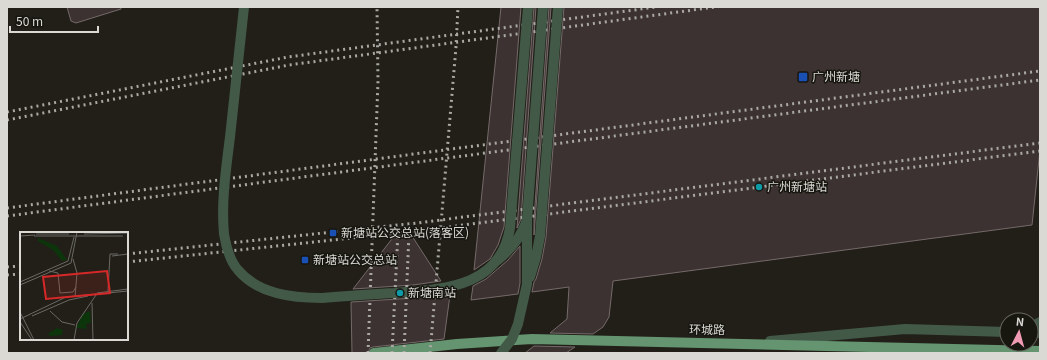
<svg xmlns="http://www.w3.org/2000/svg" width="1047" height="360" viewBox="0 0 1047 360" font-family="Georgia,'Noto Sans SC',serif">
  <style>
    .building { fill: #3c3232; stroke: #756a69 }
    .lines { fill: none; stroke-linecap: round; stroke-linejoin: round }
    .minor { stroke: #435948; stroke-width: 10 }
    .major { stroke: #649470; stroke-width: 10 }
    .rail { stroke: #a9a8a2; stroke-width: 3; stroke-dasharray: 2 4; stroke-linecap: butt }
    .minor-bridge { stroke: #435948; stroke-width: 10 }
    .transit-dot { fill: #1a4fb4; stroke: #17160f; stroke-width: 1.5 }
    .culture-dot { fill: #0f9aa8; stroke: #17160f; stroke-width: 1.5 }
    .labels { text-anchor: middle; stroke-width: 3; stroke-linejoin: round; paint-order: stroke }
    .poi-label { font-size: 12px; fill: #dad9d4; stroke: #17160f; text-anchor: start }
    .street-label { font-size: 12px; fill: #dad9d4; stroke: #17160f }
    .inset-road { fill: none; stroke: #6b6963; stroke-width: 1 }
    .view { fill: #d62828; fill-opacity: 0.15; stroke: #d62828; stroke-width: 2 }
    .inset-edge { fill: none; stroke: #dad9d4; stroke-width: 2 }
  </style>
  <rect width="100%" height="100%" fill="#211f18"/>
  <g class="building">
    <path d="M67 7H121V9L76 23 71 21Z"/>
    <path d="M501 7H521L504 227 498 245 490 259 474 270Z"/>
    <path d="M534 7H536L521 219 517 228Z"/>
    <path d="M549 7H551L534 235V219Z"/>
    <path d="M564 7H1040V150L1032 225 613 281 609 317 603 327 593 334 550 333 567 319 569 287 532 292 534 282 536 279 542 259 546 237Z"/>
    <path d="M395 235 412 236 441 281 413 285 353 289Z"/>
    <path d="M520 246V283L518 294 471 300 473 286 486 279 508 260Z"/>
    <path d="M448 293 450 295 444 339 373 347 370 348 368 353H352L351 302 414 298Z"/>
    <path d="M534 346 575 347 566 353H525Z"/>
  </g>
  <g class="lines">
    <g class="minor">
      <path d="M498 260C513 247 520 238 527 220"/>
      <path d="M1031 327 1040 322"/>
      <path d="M1031 333H1040"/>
      <path d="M770 341 905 329 1007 332"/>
    </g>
    <path class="major" d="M374 353 457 344 532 339 1040 351"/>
    <g class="rail">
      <path d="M7 112 288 57 656 7"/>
      <path d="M7 120 289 65 715 7"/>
      <path d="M7 208 1040 71"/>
      <path d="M7 216 1040 80"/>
      <path d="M127 254 417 223 1040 143"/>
      <path d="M127 262 417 231 1040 151"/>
      <path d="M7 267 21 266"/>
      <path d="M7 275 21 274"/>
      <path d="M368 353 378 81 377 7"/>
      <path d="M392 353 398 232"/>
      <path d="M404 353 409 233"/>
      <path d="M430 353 456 47 458 7"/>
    </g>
    <g class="minor-bridge">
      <path d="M244 7C239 50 235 94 230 137 226 169 221 202 224 234 226 246 229 260 238 270 258 294 292 298 322 298 346 296 370 294 395 293 443 289 500 288 510 228L528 7"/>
      <path d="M530 277 536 257 540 236 558 7"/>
      <path d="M501 353 512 339 518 324 527 284V219L543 7"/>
    </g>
  </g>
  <g class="transit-dot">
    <rect x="798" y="72" width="10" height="10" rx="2"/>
    <rect x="329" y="229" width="8" height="8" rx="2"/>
    <rect x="301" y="256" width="8" height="8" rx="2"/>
  </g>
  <g class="culture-dot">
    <circle cx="759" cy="187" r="4"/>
    <circle cx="400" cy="293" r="4"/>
  </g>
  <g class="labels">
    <g class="poi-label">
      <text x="812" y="81">广州新塘</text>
      <text x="767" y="191">广州新塘站</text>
      <text x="341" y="237">新塘站公交总站(落客区)</text>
      <text x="313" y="264">新塘站公交总站</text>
      <text x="408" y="297">新塘南站</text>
    </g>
    <g class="street-label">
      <text transform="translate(707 330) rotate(1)" y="4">环城路</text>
    </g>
  </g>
  <g transform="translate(20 232)">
    <rect width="108" height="108" fill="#211f18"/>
    <path d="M18 6 37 14 47 28 42 29 33 18 18 9ZM70 79 71 91 66 92 67 97 56 96 63 82ZM37 96 43 98 42 103 29 104V101Z" fill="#0d350c"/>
    <path class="inset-road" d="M16 2H49M64 2 108 1M0 4 15 3M14 4H103M92 24 108 22M53 27 57 41 55 65M48 29 54 5M51 31 57 0M29 39 38 41 40 61 53 60 56 55M0 50 48 29M0 53 51 31M88 59 90 22H98M77 61 108 57M72 71 73 108M30 79 42 90 55 93M0 80 14 108M12 84 49 68 68 64M0 87 46 65 108 59M0 90 12 108M54 108 57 91 76 63"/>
    <path class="view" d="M87 39 90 61 26 67 23 45Z"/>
    <rect width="108" height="108" class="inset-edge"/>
  </g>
  <rect width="1047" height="360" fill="none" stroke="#dad9d4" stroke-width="16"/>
  <g transform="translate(1019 332) rotate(6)"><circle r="19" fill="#17160f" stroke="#65645e"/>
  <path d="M0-3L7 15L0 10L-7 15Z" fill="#f19ab4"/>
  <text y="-6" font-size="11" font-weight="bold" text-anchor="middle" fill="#dad9d4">N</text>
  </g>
  <path d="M10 26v6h88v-6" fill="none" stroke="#dad9d4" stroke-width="2"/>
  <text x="16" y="26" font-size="12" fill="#dad9d4" stroke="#17160f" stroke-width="3" paint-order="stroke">50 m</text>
</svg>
